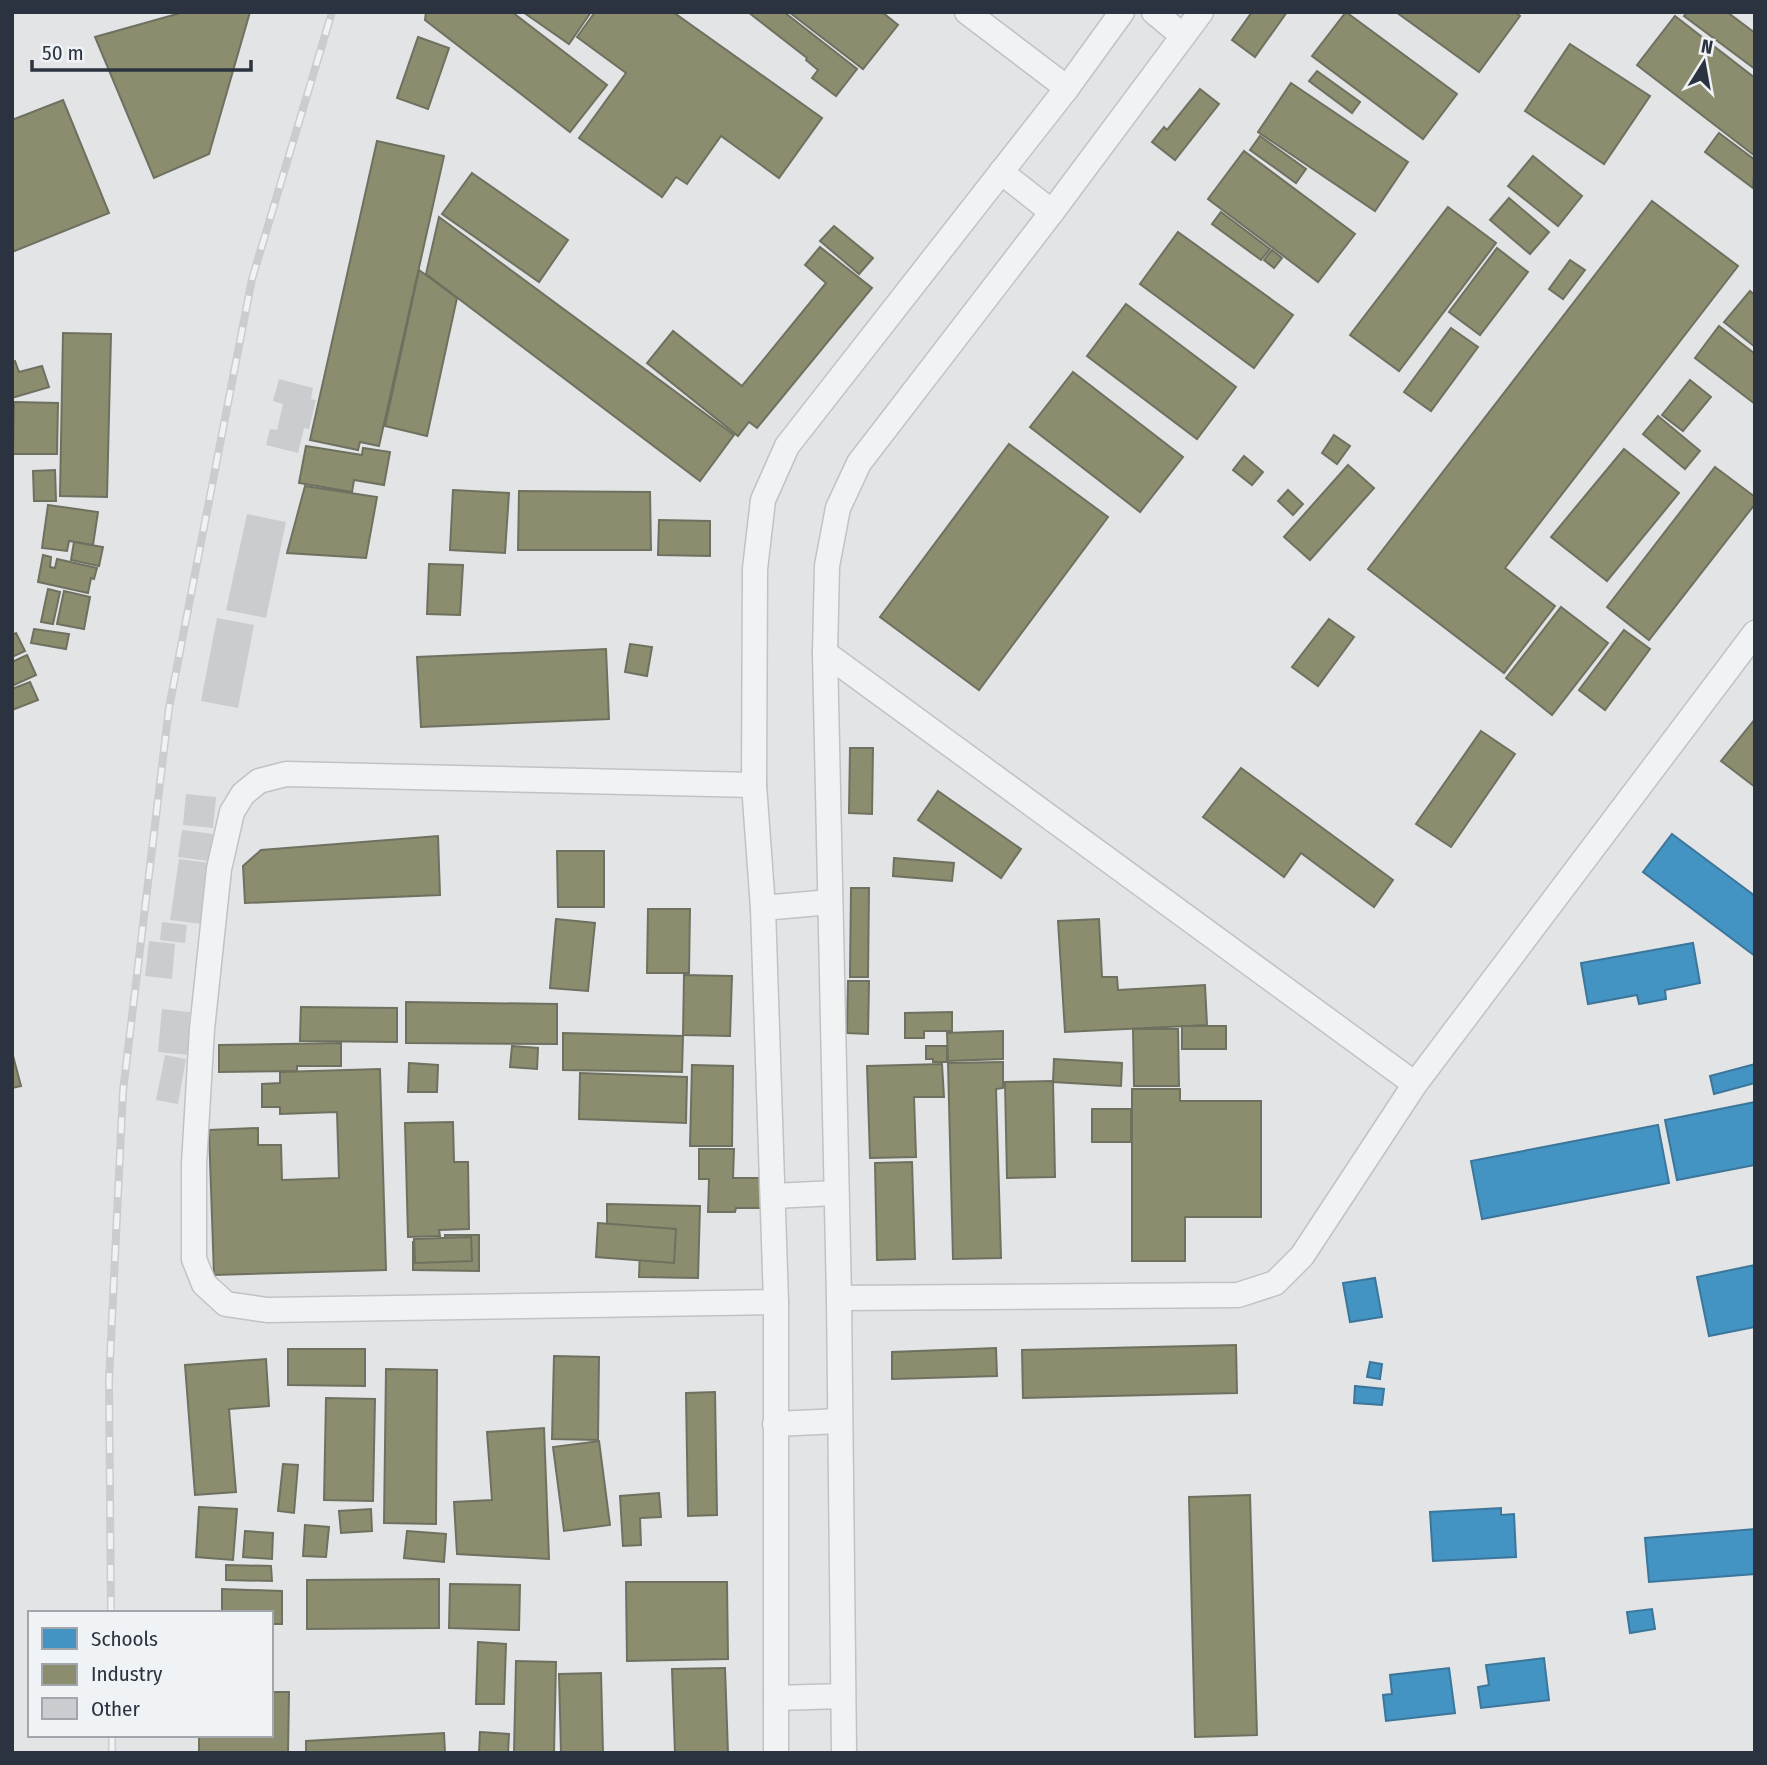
<svg xmlns="http://www.w3.org/2000/svg" width="1767" height="1765" viewBox="0 0 1767 1765" font-family="'Fira Sans Condensed',sans-serif">
  <style>
    .schools { fill: #4393c3; stroke: #3c769b; stroke-width: 2 }
    .industry { fill: #8c8c6e; stroke: #6f7160; stroke-width: 2 }
    .building { fill: #cacccf }
    .lines { fill: none; stroke-linecap: round; stroke-linejoin: round }
    .street-casing { stroke: #c0c2c4; stroke-width: 27 }
    .street { stroke: #f1f2f4; stroke-width: 24 }
    .rail-casing { stroke: #cbccce; stroke-width: 8 }
    .rail { stroke: #f0f3f6; stroke-width: 5; stroke-dasharray: 16; stroke-linecap: butt }
  </style>
  <rect width="100%" height="100%" fill="#e2e4e6"/>
  <g class="schools">
    <path d="M1672 834 1755 896V956L1643 872Z"/>
    <path d="M1693 943 1700 983 1665 990 1666 999 1639 1004 1637 995 1588 1004 1581 963Z"/>
    <path d="M1755 1064V1083L1714 1094 1710 1076Z"/>
    <path d="M1755 1102V1165L1677 1180 1665 1120Z"/>
    <path d="M1658 1125 1669 1183 1482 1219 1471 1161Z"/>
    <path d="M1755 1265V1327L1709 1336 1697 1277Z"/>
    <path d="M1375 1278 1382 1317 1350 1322 1343 1283Z"/>
    <path d="M1370 1362 1382 1364 1380 1379 1367 1377Z"/>
    <path d="M1355 1386 1384 1389 1382 1405 1354 1403Z"/>
    <path d="M1501 1508V1515L1514 1514 1516 1557 1433 1561 1430 1512Z"/>
    <path d="M1755 1529V1574L1649 1582 1645 1538Z"/>
    <path d="M1652 1609 1655 1629 1630 1633 1627 1612Z"/>
    <path d="M1544 1658 1549 1700 1481 1708 1478 1687 1489 1685 1486 1665Z"/>
    <path d="M1449 1668 1455 1713 1386 1721 1383 1695 1392 1694 1390 1675Z"/>
  </g>
  <g class="industry">
    <path d="M184 12H250L209 154 154 178 95 37Z"/>
    <path d="M426 12H512L607 85 570 132 425 20Z"/>
    <path d="M523 12H591L569 44Z"/>
    <path d="M595 12H673L822 118 779 178 721 136 687 184 676 177 662 197 579 138 626 73 577 37Z"/>
    <path d="M748 12H784L857 69 836 96 812 78 818 70 806 60 807 58Z"/>
    <path d="M789 12H882L898 25 863 69Z"/>
    <path d="M1252 12H1287L1255 57 1232 40Z"/>
    <path d="M1346 12 1457 94 1423 139 1312 56Z"/>
    <path d="M1396 12H1515L1520 16 1479 72Z"/>
    <path d="M1687 12H1727L1755 33V69L1684 16Z"/>
    <path d="M1675 16 1755 78V156L1637 65Z"/>
    <path d="M418 37 449 48 428 109 397 98Z"/>
    <path d="M1570 44 1650 96 1604 164 1525 111Z"/>
    <path d="M1317 71 1360 102 1352 113 1309 81Z"/>
    <path d="M1291 83 1408 162 1375 211 1258 132Z"/>
    <path d="M1200 89 1219 104 1175 160 1152 142 1164 127 1167 130Z"/>
    <path d="M63 100 109 213 12 252V120Z"/>
    <path d="M1719 133 1755 160 1753 188 1705 152Z"/>
    <path d="M1260 136 1306 169 1296 183 1250 150Z"/>
    <path d="M377 141 444 156 379 446 360 442 358 450 310 440Z"/>
    <path d="M1244 151 1355 234 1318 282 1208 199Z"/>
    <path d="M1533 156 1582 196 1558 226 1508 186Z"/>
    <path d="M472 173 568 240 539 282 442 214Z"/>
    <path d="M1509 198 1549 232 1530 254 1490 220Z"/>
    <path d="M1652 201 1738 266 1505 568 1555 606 1504 673 1368 569Z"/>
    <path d="M1448 207 1496 243 1399 371 1350 335Z"/>
    <path d="M1221 212 1270 249 1261 260 1212 224Z"/>
    <path d="M439 217 734 435 700 481 426 274Z"/>
    <path d="M834 226 873 258 859 274 820 241Z"/>
    <path d="M1178 232 1293 315 1254 368 1140 284Z"/>
    <path d="M820 247 872 288 757 428 749 422 738 436 647 363 673 331 742 386 826 283 805 265Z"/>
    <path d="M1497 248 1528 272 1480 335 1449 312Z"/>
    <path d="M1272 250 1282 258 1274 268 1264 260Z"/>
    <path d="M1570 260 1585 270 1563 299 1549 289Z"/>
    <path d="M419 270 457 298 427 436 385 426Z"/>
    <path d="M1750 291 1755 295V347L1724 322Z"/>
    <path d="M1126 304 1236 387 1197 439 1087 356Z"/>
    <path d="M1719 326 1755 354V404L1695 358Z"/>
    <path d="M1451 328 1478 347 1431 411 1404 392Z"/>
    <path d="M63 333 111 334 107 497 60 496Z"/>
    <path d="M15 361 19 372 42 366 49 387 12 398V362Z"/>
    <path d="M1073 372 1183 457 1140 512 1030 427Z"/>
    <path d="M1690 380 1711 397 1683 431 1662 415Z"/>
    <path d="M14 402 58 403 57 454H13Z"/>
    <path d="M1658 416 1700 451 1685 469 1643 434Z"/>
    <path d="M1334 435 1350 446 1337 464 1322 453Z"/>
    <path d="M1009 444 1108 517 979 690 880 617Z"/>
    <path d="M306 446 362 455 363 448 390 452 384 485 354 480 352 492 299 483Z"/>
    <path d="M1624 449 1679 493 1607 581 1551 537Z"/>
    <path d="M1244 456 1263 472 1252 485 1233 470Z"/>
    <path d="M1348 465 1374 488 1310 560 1284 537Z"/>
    <path d="M1715 467 1755 497V504L1649 640 1607 607Z"/>
    <path d="M55 470 56 501H34L33 471Z"/>
    <path d="M305 486 377 497 366 558 287 553Z"/>
    <path d="M453 490 509 493 505 553 450 550Z"/>
    <path d="M1288 490 1303 504 1293 515 1278 501Z"/>
    <path d="M519 491 650 492 651 550H518Z"/>
    <path d="M48 505 98 512 93 545 69 541 67 551 42 548Z"/>
    <path d="M659 520 710 521V556L658 555Z"/>
    <path d="M74 542 103 547 99 566 71 560Z"/>
    <path d="M43 555 51 557 50 567 55 568 57 559 97 568 94 579 91 578 88 593 38 582Z"/>
    <path d="M429 564 463 565 460 615 427 614Z"/>
    <path d="M48 589 60 592 53 624 41 622Z"/>
    <path d="M64 591 90 597 84 629 57 624Z"/>
    <path d="M1561 607 1608 643 1552 715 1506 678Z"/>
    <path d="M1329 619 1354 637 1318 686 1292 667Z"/>
    <path d="M34 629 69 634 66 649 31 643Z"/>
    <path d="M1624 630 1650 649 1605 710 1579 690Z"/>
    <path d="M16 633 25 651 12 657V635Z"/>
    <path d="M630 644 652 647 647 676 625 672Z"/>
    <path d="M606 649 609 719 421 727 417 657Z"/>
    <path d="M27 655 36 675 12 686V662Z"/>
    <path d="M30 682 38 700 12 710V689Z"/>
    <path d="M1755 719V787L1721 761Z"/>
    <path d="M1481 731 1515 754 1451 847 1416 824Z"/>
    <path d="M850 748H873L872 814 849 813Z"/>
    <path d="M1241 768 1393 880 1374 907 1301 853 1284 877 1203 817Z"/>
    <path d="M938 791 1021 849 1001 878 918 820Z"/>
    <path d="M438 836 440 895 245 903 243 866 261 850Z"/>
    <path d="M557 851H604V907H558Z"/>
    <path d="M894 858 954 863 952 881 893 876Z"/>
    <path d="M851 888H869L868 977H850Z"/>
    <path d="M648 909H690L689 973H647Z"/>
    <path d="M556 919 595 923 588 991 550 988Z"/>
    <path d="M1099 919 1102 977H1117L1118 990 1205 985 1207 1025 1065 1032 1058 921Z"/>
    <path d="M684 975 732 976 730 1036 683 1035Z"/>
    <path d="M848 981H869L868 1034 847 1033Z"/>
    <path d="M406 1002 557 1004V1044L406 1043Z"/>
    <path d="M301 1007 397 1008V1042L300 1041Z"/>
    <path d="M952 1012V1031H924V1038H905V1013Z"/>
    <rect x="1182" y="1026" width="44" height="23"/>
    <path d="M1133 1029H1178L1179 1086H1134Z"/>
    <path d="M1003 1031V1059L948 1061 947 1033Z"/>
    <path d="M563 1033 683 1036 682 1072 563 1070Z"/>
    <path d="M341 1043V1066H297V1071L219 1072V1045Z"/>
    <path d="M512 1046 538 1048 537 1069 510 1067Z"/>
    <path d="M926 1046H947V1062H933V1059H926Z"/>
    <path d="M12 1052 21 1086 12 1088Z"/>
    <path d="M1054 1059 1122 1063 1121 1086 1053 1082Z"/>
    <path d="M1003 1062V1088L996 1089 1001 1258 953 1259 948 1063Z"/>
    <path d="M409 1063 438 1065 437 1092H408Z"/>
    <path d="M942 1064 944 1097H914L916 1157 870 1158 867 1066Z"/>
    <path d="M692 1065 733 1066 732 1146H690Z"/>
    <path d="M380 1069 386 1270 214 1275 209 1130 258 1128V1145H281L282 1180 339 1178 337 1112 280 1114V1107H262V1084L280 1083V1072Z"/>
    <path d="M580 1073 687 1077 686 1123 579 1119Z"/>
    <path d="M1053 1081 1055 1177 1007 1178 1005 1082Z"/>
    <path d="M1132 1089H1180V1101H1261V1217H1185V1261H1132Z"/>
    <rect x="1092" y="1109" width="39" height="33"/>
    <path d="M453 1122 454 1162H468L469 1229 439 1230 440 1236 408 1237 405 1123Z"/>
    <path d="M699 1149H734L733 1178H761V1208H736L735 1212H708L709 1179H699Z"/>
    <path d="M912 1162 915 1259 877 1260 875 1163Z"/>
    <path d="M607 1204 700 1206 698 1278 639 1277 640 1251 612 1250V1224H607Z"/>
    <path d="M598 1223 676 1229 674 1263 596 1257Z"/>
    <path d="M445 1235H479V1271L413 1270V1242H445Z"/>
    <path d="M471 1237 472 1261 415 1263 414 1239Z"/>
    <path d="M1236 1345 1237 1393 1023 1398 1022 1350Z"/>
    <path d="M996 1348 997 1376 892 1379V1352Z"/>
    <path d="M288 1349H365V1386L288 1385Z"/>
    <path d="M554 1356 599 1357 598 1440 552 1439Z"/>
    <path d="M266 1359 269 1406 229 1409 236 1492 195 1495 185 1365Z"/>
    <path d="M386 1369 437 1370 436 1524 384 1523Z"/>
    <path d="M715 1392 717 1515 688 1516 686 1393Z"/>
    <path d="M326 1398 375 1399 373 1501 324 1500Z"/>
    <path d="M544 1428 549 1559 457 1554 454 1502 492 1500 487 1432Z"/>
    <path d="M599 1441 610 1525 564 1531 553 1447Z"/>
    <path d="M283 1464 298 1465 294 1513 278 1511Z"/>
    <path d="M659 1493 661 1517 640 1518 641 1545 623 1546 620 1496Z"/>
    <path d="M1250 1495 1257 1735 1195 1737 1189 1497Z"/>
    <path d="M199 1507 237 1509 233 1560 196 1557Z"/>
    <path d="M371 1509 372 1531 341 1533 339 1511Z"/>
    <path d="M305 1525 329 1527 326 1557 303 1556Z"/>
    <path d="M245 1531 273 1533 272 1559 243 1557Z"/>
    <path d="M407 1531 446 1534 444 1562 404 1558Z"/>
    <path d="M226 1565 271 1566 272 1581 226 1580Z"/>
    <path d="M439 1579V1628L307 1629V1580Z"/>
    <path d="M626 1582H727L728 1659 627 1661Z"/>
    <path d="M450 1584 520 1585 519 1630 449 1628Z"/>
    <path d="M222 1589 282 1591V1624H271V1613H222Z"/>
    <path d="M478 1642 506 1644 504 1704H476Z"/>
    <path d="M516 1661 556 1662 554 1753H514Z"/>
    <path d="M725 1668 728 1753H675L672 1669Z"/>
    <path d="M601 1673 603 1753H561L559 1674Z"/>
    <path d="M271 1692H289L288 1753H199V1735H271Z"/>
    <path d="M480 1732 509 1734 508 1753H479Z"/>
    <path d="M444 1733 445 1753H306V1741Z"/>
  </g>
  <g class="building">
    <path d="M279 379 313 388 311 399 316 400 309 429 304 428 298 453 266 445 270 429 277 430 283 404 273 401Z"/>
    <path d="M247 514 286 522 266 618 226 610Z"/>
    <path d="M217 618 254 625 238 708 201 701Z"/>
    <path d="M186 794 216 797 213 828 183 825Z"/>
    <path d="M182 830 213 834 208 861 178 857Z"/>
    <path d="M179 859 210 863 202 924 170 920Z"/>
    <path d="M162 922 187 925 185 943 160 940Z"/>
    <path d="M149 941 175 944 172 979 145 976Z"/>
    <path d="M162 1009 190 1012 189 1022H192L189 1055 158 1052Z"/>
    <path d="M165 1055 186 1059 178 1104 156 1100Z"/>
  </g>
  <g class="lines">
    <g class="street-casing">
      <g id="street">
        <path d="M967 12 1067 88"/>
        <path d="M1154 12 1183 36"/>
        <path d="M1001 172 1052 212"/>
        <path d="M825 653 1415 1084"/>
        <path d="M754 785 286 774 259 781 243 794 232 812 219 869 202 1029 194 1164V1259L204 1284 226 1304 267 1310 776 1302"/>
        <path d="M763 908 830 902"/>
        <path d="M773 1196 836 1193"/>
        <path d="M839 1298 1238 1295 1275 1283 1302 1256 1415 1084 1755 633"/>
        <path d="M775 1424 840 1421"/>
        <path d="M776 1698 843 1696"/>
        <path d="M776 1753V1302L763 908 754 785 755 569 763 500 787 446 1067 88 1122 12"/>
        <path d="M844 1753 839 1298 825 653 827 566 838 508 859 463 1052 212 1201 12"/>
      </g>
    </g>
    <use href="#street" class="street"/>
    <g class="rail-casing">
      <g id="rail">
        <path d="M111 1613 109 1381 123 1091 169 708 252 279 332 12"/>
        <path d="M112 1735V1753"/>
      </g>
    </g>
    <use href="#rail" class="rail"/>
  </g>
  <rect width="1767" height="1765" fill="none" stroke="#2a333f" stroke-width="28"/>
  <rect x="28" y="1611" width="245" height="126" fill="#f0f3f6" stroke="#a1a6ad" stroke-width="2"/>
  <rect x="42" y="1628" width="35" height="21" fill="#4393c3" stroke="#a1a6ad" stroke-width="2"/>
  <text x="91" y="1646" font-size="21" fill="#2a333f">Schools</text>
  <rect x="42" y="1664" width="35" height="21" fill="#8c8c6e" stroke="#a1a6ad" stroke-width="2"/>
  <text x="91" y="1681" font-size="21" fill="#2a333f">Industry</text>
  <rect x="42" y="1698" width="35" height="21" fill="#cacccf" stroke="#a1a6ad" stroke-width="2"/>
  <text x="91" y="1716" font-size="21" fill="#2a333f">Other</text>
  <g transform="translate(1704 63) rotate(11)" stroke="#f0f3f6" stroke-width="5" paint-order="stroke">
  <path d="M0-5L12 26L0 18L-12 26Z" fill="#2a333f"/>
  <text y="-10" font-size="19" font-weight="bold" text-anchor="middle" fill="#2a333f">N</text>
  </g>
  <path d="M32 60v10h219v-10" fill="none" stroke="#2a333f" stroke-width="3.5"/>
  <text x="42" y="60" font-size="21" fill="#2a333f" stroke="#f0f3f6" stroke-width="5" paint-order="stroke">50 m</text>
</svg>
